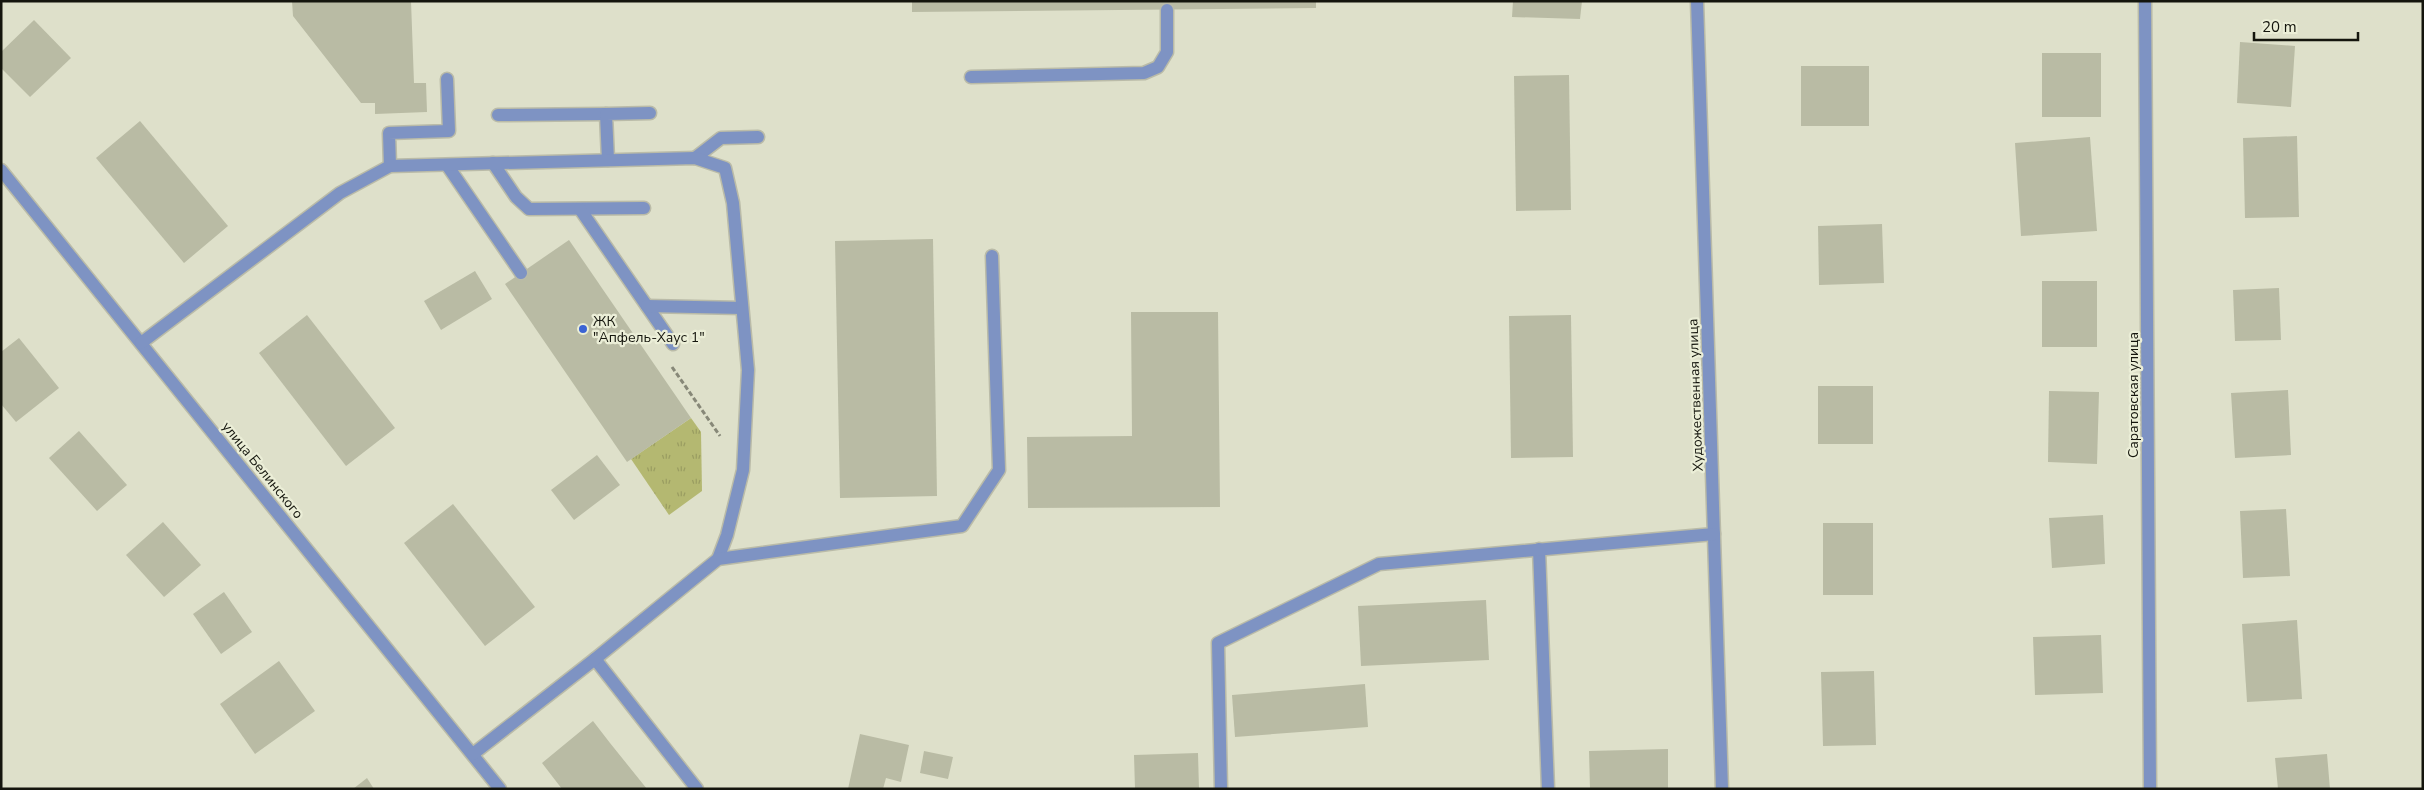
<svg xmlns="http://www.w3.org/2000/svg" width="2424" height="790" viewBox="0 0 2424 790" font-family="'Nunito Sans',sans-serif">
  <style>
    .grass { fill: url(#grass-tufts) }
    .building { fill: #b9bba4 }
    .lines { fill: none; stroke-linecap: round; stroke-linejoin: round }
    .minor-casing { stroke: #babba8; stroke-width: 15 }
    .path { stroke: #878878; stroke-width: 3; stroke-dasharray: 5 2.5; stroke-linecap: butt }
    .minor { stroke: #7e93c3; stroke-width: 12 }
    .poi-dot { fill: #3b63d4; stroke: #ebeed7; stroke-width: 2 }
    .labels { text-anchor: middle; stroke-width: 4.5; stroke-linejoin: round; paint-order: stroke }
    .poi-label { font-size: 14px; fill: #14150d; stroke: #ebeed7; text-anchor: start }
    .street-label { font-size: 14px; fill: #14150d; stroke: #ebeed7 }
  </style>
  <defs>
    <pattern id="grass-tufts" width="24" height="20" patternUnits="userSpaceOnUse" patternTransform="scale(1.25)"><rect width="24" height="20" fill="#b4b871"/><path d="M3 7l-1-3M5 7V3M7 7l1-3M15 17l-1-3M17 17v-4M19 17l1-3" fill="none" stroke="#9a9d61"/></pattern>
  </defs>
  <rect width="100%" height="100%" fill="#dee0ca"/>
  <path class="grass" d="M691 418 701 432 702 491 669 515 631 459Z"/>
  <g class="building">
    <path d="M292 1H411L414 83H426L427 112 375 114V103H361L293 16Z"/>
    <path d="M912 1H1316V8L912 12Z"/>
    <path d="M1513 1H1582L1580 19 1512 17Z"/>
    <path d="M34 20 71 58 30 97 1 68V52Z"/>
    <path d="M2240 42 2295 46 2291 107 2237 103Z"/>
    <rect x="2042" y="53" width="59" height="64"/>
    <rect x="1801" y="66" width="68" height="60"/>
    <path d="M1569 75 1571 210 1516 211 1514 76Z"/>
    <path d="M140 121 228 226 184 263 96 158Z"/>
    <path d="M2297 136 2299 217 2245 218 2243 138Z"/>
    <path d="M2090 137 2097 231 2021 236 2015 143Z"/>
    <path d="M1882 224 1884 283 1819 285 1818 226Z"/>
    <path d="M933 239 937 496 840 498 835 241Z"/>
    <path d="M569 240 691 418 627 462 505 284Z"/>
    <path d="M475 271 492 299 441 330 424 301Z"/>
    <rect x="2042" y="281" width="55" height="66"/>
    <path d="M2279 288 2281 340 2235 341 2233 290Z"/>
    <path d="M1131 312H1218L1220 507 1028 508 1027 437 1132 436Z"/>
    <path d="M307 315 395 428 346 466 259 353Z"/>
    <path d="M1571 315 1573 457 1511 458 1509 316Z"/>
    <path d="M19 338 59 388 16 422 1 404V352Z"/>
    <rect x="1818" y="386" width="55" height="58"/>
    <path d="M2288 390 2291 455 2235 458 2231 393Z"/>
    <path d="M2049 391 2099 392 2097 464 2048 462Z"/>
    <path d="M79 431 127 485 97 511 49 458Z"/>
    <path d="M597 455 620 485 574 520 551 490Z"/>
    <path d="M453 504 535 607 485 646 404 543Z"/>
    <path d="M2286 509 2290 576 2243 578 2240 511Z"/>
    <path d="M2103 515 2105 564 2052 568 2049 518Z"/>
    <path d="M163 522 201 565 164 597 126 555Z"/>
    <rect x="1823" y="523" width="50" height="72"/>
    <path d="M224 592 252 632 221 654 193 614Z"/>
    <path d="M1486 600 1489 660 1361 666 1358 606Z"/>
    <path d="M2297 620 2302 699 2247 702 2242 624Z"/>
    <path d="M2101 635 2103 693 2035 695 2033 637Z"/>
    <path d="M279 661 315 711 255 754 220 704Z"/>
    <path d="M1874 671 1876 745 1823 746 1821 672Z"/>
    <path d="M1365 684 1368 727 1235 737 1232 695Z"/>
    <path d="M593 721 610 743 647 789H562L542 763Z"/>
    <path d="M860 734 909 745 901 782 886 778 883 789H848Z"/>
    <path d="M1668 749V789H1590L1589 751Z"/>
    <path d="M924 751 953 757 948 779 920 773Z"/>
    <path d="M1198 753 1199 789H1135L1134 755Z"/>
    <path d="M2327 754 2330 789H2278L2275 758Z"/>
    <path d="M367 778 374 789H353Z"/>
  </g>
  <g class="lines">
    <g class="minor-casing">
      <g id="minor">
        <path d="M1697 1 1722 789"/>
        <path d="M2145 1 2150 789"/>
        <path d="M971 77 1144 73 1158 67 1167 52V10"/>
        <path d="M498 115 606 114"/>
        <path d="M695 158 721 138 758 137"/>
        <path d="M608 160 606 114 650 113"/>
        <path d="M493 163 516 197 529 209 644 208"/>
        <path d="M447 165 521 273"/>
        <path d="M390 166 389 133 449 131 447 79"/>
        <path d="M1 170 500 789"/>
        <path d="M580 209 673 344"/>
        <path d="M647 306 742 308"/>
        <path d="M141 343 340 193 390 166 695 158 725 168 733 203 748 370 743 470 727 535 718 559"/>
        <path d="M1539 549 1548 789"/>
        <path d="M595 659 697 789"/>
        <path d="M473 754 595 659 718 559 962 526 999 470 992 256"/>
        <path d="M1221 789 1218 643 1379 564 1714 534"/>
      </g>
    </g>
    <path class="path" d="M672 367 720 436"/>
    <use href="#minor" class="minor"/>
  </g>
  <circle class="poi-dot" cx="583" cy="329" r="5"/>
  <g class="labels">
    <g class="poi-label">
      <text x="593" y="326">ЖК<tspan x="593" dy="16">"Апфель-Хаус 1"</tspan></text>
    </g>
    <g class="street-label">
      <text transform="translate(1695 395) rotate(-92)" y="5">Художественная улица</text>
      <text transform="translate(2133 395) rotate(-90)" y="5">Саратовская улица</text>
      <text transform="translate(263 470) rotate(51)" y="5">улица Белинского</text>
    </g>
  </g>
  <rect width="2424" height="790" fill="none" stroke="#14150d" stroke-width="5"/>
  <path d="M2254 32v8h104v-8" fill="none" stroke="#14150d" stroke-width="2.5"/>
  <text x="2262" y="32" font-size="15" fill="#14150d" stroke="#ebeed7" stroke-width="4" paint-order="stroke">20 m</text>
</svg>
